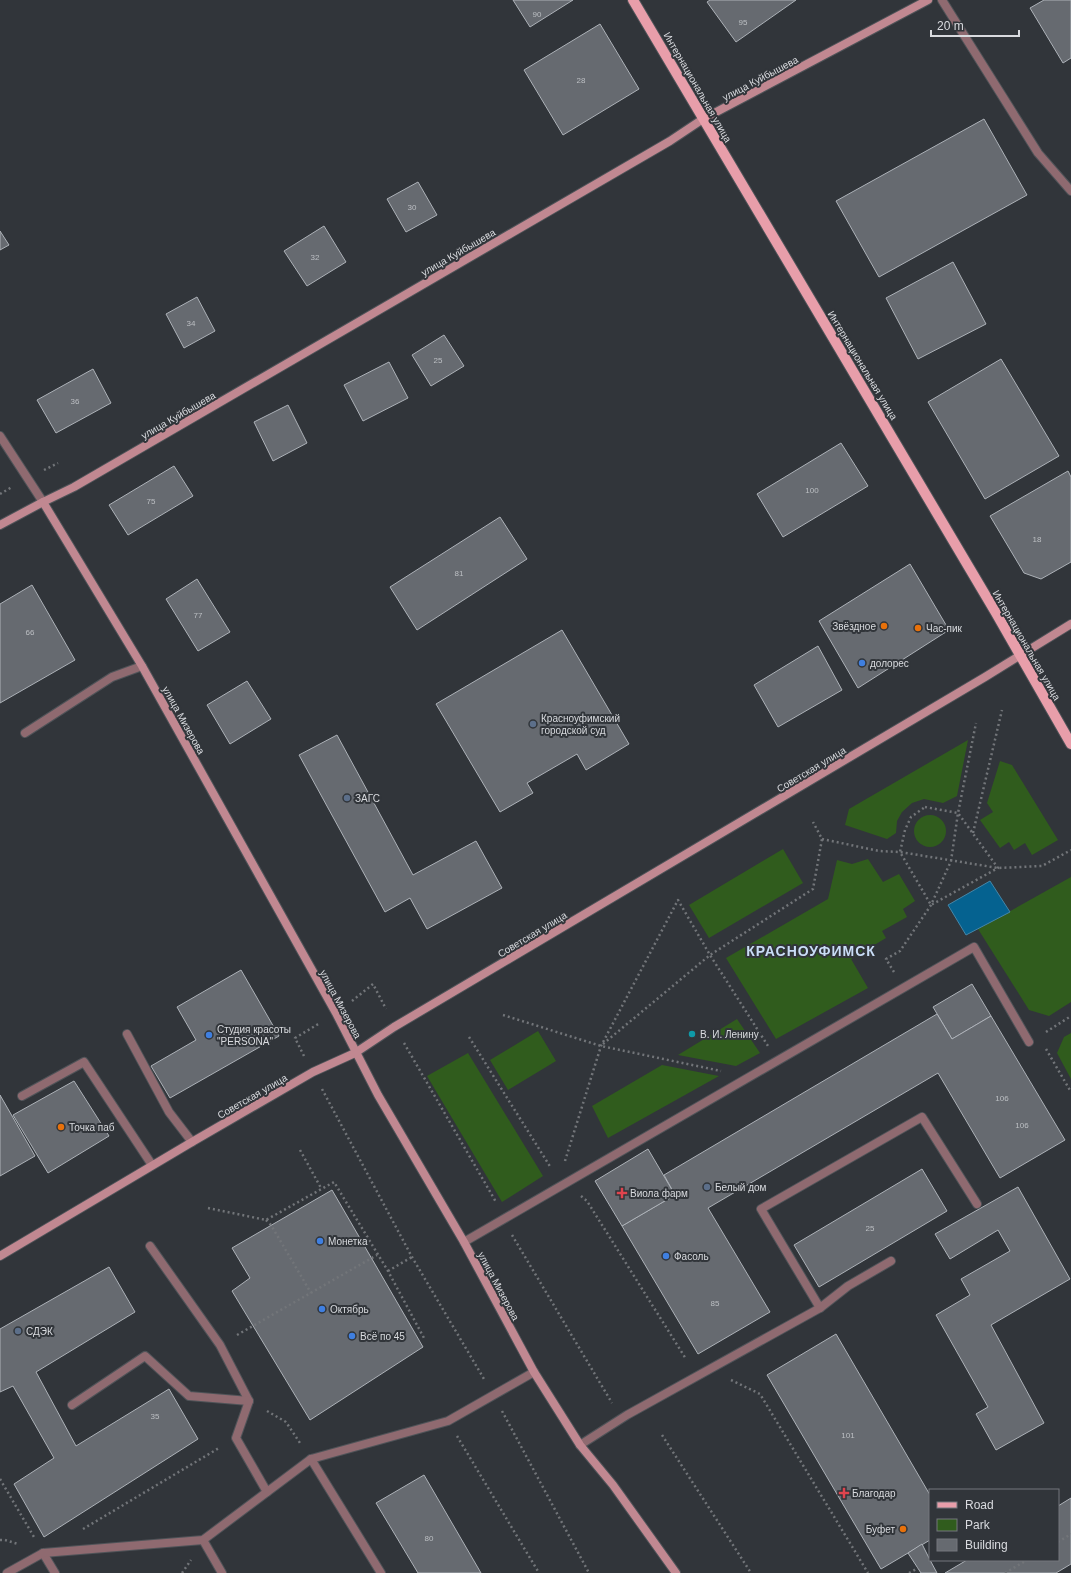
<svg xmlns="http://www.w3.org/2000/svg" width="1071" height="1573" viewBox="0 0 1071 1573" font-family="Arial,sans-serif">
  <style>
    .green { fill: #305c1d }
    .water { fill: #056290; stroke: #4586a8 }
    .building { fill: #666a70; stroke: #adb2b8 }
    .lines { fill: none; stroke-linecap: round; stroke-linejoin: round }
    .lane-casing { stroke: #4f5358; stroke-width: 10 }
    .street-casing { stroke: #4f5358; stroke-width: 10 }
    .secondary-casing { stroke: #4f5358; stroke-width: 10 }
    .primary-casing { stroke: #4f5358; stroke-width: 12 }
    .path { stroke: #727579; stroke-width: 2.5; stroke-dasharray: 2 3; stroke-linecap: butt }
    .lane { stroke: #8f6a70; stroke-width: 8 }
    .street { stroke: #8f6a70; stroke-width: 8 }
    .secondary { stroke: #c18891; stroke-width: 8 }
    .primary { stroke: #e89eaa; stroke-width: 10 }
    .food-dot { fill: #e8710a; stroke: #31353a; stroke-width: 1.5 }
    .shop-dot { fill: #3f7fe0; stroke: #31353a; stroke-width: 1.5 }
    .service-dot { fill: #5c6f8a; stroke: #31353a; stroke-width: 1.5 }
    .culture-dot { fill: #0f9aa8; stroke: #31353a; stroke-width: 1.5 }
    .health-dot { fill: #e0444e; stroke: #31353a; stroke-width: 1.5 }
    .labels { text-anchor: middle; stroke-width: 4; stroke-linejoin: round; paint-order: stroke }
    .number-label { font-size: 8px; fill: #bcbfc3 }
    .street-label { font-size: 10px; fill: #d9dbdf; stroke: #31353a }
    .poi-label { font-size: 10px; fill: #d9dbdf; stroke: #31353a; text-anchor: start }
    .district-label { font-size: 14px; font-weight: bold; letter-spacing: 1px; fill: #c9ddf6; stroke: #31353a }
  </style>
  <rect width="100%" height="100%" fill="#31353a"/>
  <g class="green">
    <path d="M968 740 957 796 943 803 924 799 912 803 902 812 897 821 896 833 887 839 845 825 849 809Z"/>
    <path d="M1000 761 1012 765 1058 840 1032 855 1025 843 1014 850 1009 842 1000 848 980 820 993 812 987 803Z"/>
    <circle cx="930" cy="831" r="16"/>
    <path d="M783 849 803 883 709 938 689 905Z"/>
    <path d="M868 859 883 882 899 874 915 901 903 909 907 917 882 931 886 938 851 959 868 988 776 1039 726 958 828 899 837 860 852 864Z"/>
    <path d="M1071 877V1002L1049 1016 1029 1010 978 929Z"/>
    <path d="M737 1019 760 1053 736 1066 678 1055Z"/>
    <path d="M538 1031 556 1061 508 1090 490 1060Z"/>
    <path d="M1071 1033V1079L1057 1053 1064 1037Z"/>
    <path d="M468 1053 543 1176 502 1202 427 1076Z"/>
    <path d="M662 1065 719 1076 608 1138 592 1106Z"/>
  </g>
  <path class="water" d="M990 881 1010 912 966 935 948 905Z"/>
  <g class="building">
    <path d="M513 0H573L530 27Z"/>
    <path d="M710 0H796L736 42 707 2Z"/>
    <path d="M1044 0H1071V58L1063 63 1030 8Z"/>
    <path d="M600 24 639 89 563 135 524 70Z"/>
    <path d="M984 119 1027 195 879 277 836 201Z"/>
    <path d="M418 182 437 215 406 232 387 199Z"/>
    <path d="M324 226 346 262 307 286 284 251Z"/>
    <path d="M0 231 9 245 0 250Z"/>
    <path d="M953 262 986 324 918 359 886 298Z"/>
    <path d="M197 297 215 331 184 348 166 314Z"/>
    <path d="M444 335 464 366 431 386 412 355Z"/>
    <path d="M1001 359 1059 456 985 499 928 402Z"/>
    <path d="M389 362 408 398 363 421 344 385Z"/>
    <path d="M93 369 111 403 56 433 37 400Z"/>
    <path d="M288 405 307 443 273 461 254 422Z"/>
    <path d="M841 443 868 486 783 537 757 494Z"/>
    <path d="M174 466 193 496 128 535 109 505Z"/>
    <path d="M1068 471 1071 477V562L1041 579 1024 573 990 516Z"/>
    <path d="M500 517 527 559 417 630 390 587Z"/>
    <path d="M910 564 949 630 858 688 819 621Z"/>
    <path d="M197 579 230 632 198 651 166 599Z"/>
    <path d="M32 585 75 660 0 703V604Z"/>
    <path d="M562 630 629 744 586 770 577 754 527 783 533 793 500 812 436 704Z"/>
    <path d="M818 646 842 690 778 727 754 685Z"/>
    <path d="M247 681 271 719 230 744 207 705Z"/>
    <path d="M337 735 413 875 476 841 502 888 427 929 410 898 385 912 299 755Z"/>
    <path d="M241 970 279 1036 170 1098 151 1066 196 1040 177 1007Z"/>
    <path d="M972 984 991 1016 952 1039 933 1007Z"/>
    <path d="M937 1014 952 1039 991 1016 1065 1140 1000 1178 938 1073 708 1208 770 1312 698 1354 622 1226 675 1195 664 1175Z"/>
    <path d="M74 1081 109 1136 48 1173 13 1115Z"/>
    <path d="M0 1095 35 1156 0 1176Z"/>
    <path d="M648 1149 675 1195 622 1226 595 1181Z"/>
    <path d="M922 1169 947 1211 819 1287 794 1245Z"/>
    <path d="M1018 1187 1070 1279 991 1325 1044 1423 996 1450 976 1414 988 1407 936 1315 970 1295 961 1279 1010 1251 998 1230 950 1259 935 1234Z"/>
    <path d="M332 1190 423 1347 310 1420 232 1291 250 1278 232 1248Z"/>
    <path d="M109 1267 135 1312 36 1372 76 1446 169 1389 198 1439 44 1537 14 1484 54 1458 13 1386 0 1392V1329Z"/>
    <path d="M836 1334 930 1495V1540L881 1569 767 1375Z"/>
    <path d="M424 1475 481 1573H418L376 1503Z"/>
    <path d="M1071 1498V1564L1056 1573H945L967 1560H1058V1506Z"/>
    <path d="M922 1544 930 1560 937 1573H921L908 1553Z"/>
  </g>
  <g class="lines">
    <g class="lane-casing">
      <g id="lane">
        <path d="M942 0 1038 153 1071 191"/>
        <path d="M25 733 112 677 142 666"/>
        <path d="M127 1034 169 1112 192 1142"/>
        <path d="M22 1096 84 1062 152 1165"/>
        <path d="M464 1242 974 947 1029 1042"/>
        <path d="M150 1246 220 1345 249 1401 236 1438 267 1492"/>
        <path d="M820 1308 761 1209 922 1117 977 1204"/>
        <path d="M72 1405 145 1356 189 1396 249 1401"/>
        <path d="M580 1445 627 1415 820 1308 848 1286 891 1261"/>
        <path d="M311 1459 381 1573"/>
        <path d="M203 1540 222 1573"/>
        <path d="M43 1553 55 1573"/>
        <path d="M7 1573 43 1553 203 1540 311 1459 448 1421 534 1372"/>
      </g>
    </g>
    <g class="street-casing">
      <path id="street" d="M0 436 43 502"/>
    </g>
    <g class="secondary-casing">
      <g id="secondary">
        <path d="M43 502 142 666 336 1013 378 1095 464 1242 534 1372 580 1445 613 1485 676 1573"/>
        <path d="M0 525 43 502 74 487 670 141 703 119 928 0"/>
        <path d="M0 1256 192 1142 313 1072 355 1053 394 1027 985 677 1071 624"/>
      </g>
    </g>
    <g class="primary-casing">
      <path id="primary" d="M633 0 996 613 1071 744"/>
    </g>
    <g class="path">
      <path d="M44 470 58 463"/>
      <path d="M0 494 12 487"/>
      <path d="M925 807 958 813 998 868 931 905 900 852 905 830 911 817Z"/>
      <path d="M973 833 1002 710"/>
      <path d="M822 839 879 851 900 852 998 868 1042 866 1071 850"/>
      <path d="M894 972 886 959 900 951 931 905 951 861 958 813 976 723"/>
      <path d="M352 1001 373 984 386 1009"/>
      <path d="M503 1015 601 1046 721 1071"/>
      <path d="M1046 1032 1071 1016"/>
      <path d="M469 1037 551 1168"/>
      <path d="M404 1043 496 1202"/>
      <path d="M603 1044 710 955 813 889 822 839 813 822"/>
      <path d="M1046 1049 1071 1092"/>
      <path d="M304 1056 295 1038 320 1023"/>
      <path d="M322 1089 412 1257 484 1379"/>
      <path d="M300 1150 321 1188"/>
      <path d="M565 1161 601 1046 678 900 710 955 768 1046"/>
      <path d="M581 1196 587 1201 686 1359"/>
      <path d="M208 1208 266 1220 334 1182 388 1271 424 1338"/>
      <path d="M266 1220 271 1225 311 1293"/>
      <path d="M512 1235 612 1403"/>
      <path d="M388 1271 412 1257"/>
      <path d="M237 1335 377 1255"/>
      <path d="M731 1380 760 1394 868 1573"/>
      <path d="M267 1411 286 1422 300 1443"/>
      <path d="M502 1411 589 1573"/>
      <path d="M662 1435 751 1573"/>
      <path d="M457 1436 539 1573"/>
      <path d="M0 1479 34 1537"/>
      <path d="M83 1529 219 1448"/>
      <path d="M0 1540H5L18 1544"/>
      <path d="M1058 1542 1071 1534"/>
      <path d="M182 1573 191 1560"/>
      <path d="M909 1573 918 1568"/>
      <path d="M1005 1573 1027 1560"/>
    </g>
    <use href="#lane" class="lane"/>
    <use href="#street" class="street"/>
    <use href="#secondary" class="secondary"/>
    <use href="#primary" class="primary"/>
  </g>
  <g class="food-dot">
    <circle cx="884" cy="626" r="4"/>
    <circle cx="918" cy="628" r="4"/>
    <circle cx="61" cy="1127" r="4"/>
    <circle cx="903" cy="1529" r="4"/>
  </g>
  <g class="shop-dot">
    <circle cx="862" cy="663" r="4"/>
    <circle cx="209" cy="1035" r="4"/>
    <circle cx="320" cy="1241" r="4"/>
    <circle cx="666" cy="1256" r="4"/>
    <circle cx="322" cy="1309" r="4"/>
    <circle cx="352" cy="1336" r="4"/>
  </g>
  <g class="service-dot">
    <circle cx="533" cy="724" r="4"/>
    <circle cx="347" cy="798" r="4"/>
    <circle cx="707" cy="1187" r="4"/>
    <circle cx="18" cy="1331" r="4"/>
  </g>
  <circle class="culture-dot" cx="692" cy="1034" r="4"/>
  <g class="health-dot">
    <path d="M620 1187h4v4h4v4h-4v4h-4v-4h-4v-4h4z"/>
    <path d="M842 1487h4v4h4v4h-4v4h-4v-4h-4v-4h4z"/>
  </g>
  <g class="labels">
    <g class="number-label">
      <text x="537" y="17">90</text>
      <text x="743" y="25">95</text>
      <text x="581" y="83">28</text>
      <text x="412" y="210">30</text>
      <text x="315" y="260">32</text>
      <text x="191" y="326">34</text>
      <text x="438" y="363">25</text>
      <text x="75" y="404">36</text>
      <text x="812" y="493">100</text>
      <text x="151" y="504">75</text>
      <text x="1037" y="542">18</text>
      <text x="459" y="576">81</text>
      <text x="198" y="618">77</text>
      <text x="30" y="635">66</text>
      <text x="1002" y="1101">106</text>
      <text x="1022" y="1128">106</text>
      <text x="870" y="1231">25</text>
      <text x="715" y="1306">85</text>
      <text x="155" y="1419">35</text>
      <text x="848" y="1438">101</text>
      <text x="429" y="1541">80</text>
    </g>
    <g class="street-label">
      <text transform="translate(760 78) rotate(-28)" y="4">улица Куйбышева</text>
      <text transform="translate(698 87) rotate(60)" y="4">Интернациональная улица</text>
      <text transform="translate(458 252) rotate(-30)" y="4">улица Куйбышева</text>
      <text transform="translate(863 365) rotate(59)" y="4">Интернациональная улица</text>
      <text transform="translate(178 415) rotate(-30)" y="4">улица Куйбышева</text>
      <text transform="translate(1027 645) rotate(60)" y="4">Интернациональная улица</text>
      <text transform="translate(184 720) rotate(61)" y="4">улица Мизерова</text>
      <text transform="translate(811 769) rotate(-31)" y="4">Советская улица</text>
      <text transform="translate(532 934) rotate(-31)" y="4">Советская улица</text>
      <text transform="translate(341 1004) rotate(62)" y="4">улица Мизерова</text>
      <text transform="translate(252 1096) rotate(-30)" y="4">Советская улица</text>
      <text transform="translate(499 1286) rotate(62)" y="4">улица Мизерова</text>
    </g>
    <g class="poi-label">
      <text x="876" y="630" text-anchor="end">Звёздное</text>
      <text x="926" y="632">Час-пик</text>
      <text x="870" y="667">долорес</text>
      <text x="541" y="722">Красноуфимский<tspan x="541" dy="12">городской суд</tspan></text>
      <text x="355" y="802">ЗАГС</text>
      <text x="217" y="1033">Студия красоты<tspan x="217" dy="12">"PERSONA"</tspan></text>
      <text x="700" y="1038">В. И. Ленину</text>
      <text x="69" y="1131">Точка паб</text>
      <text x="715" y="1191">Белый дом</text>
      <text x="630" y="1197">Виола фарм</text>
      <text x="328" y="1245">Монетка</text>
      <text x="674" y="1260">Фасоль</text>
      <text x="330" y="1313">Октябрь</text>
      <text x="26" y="1335">СДЭК</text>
      <text x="360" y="1340">Всё по 45</text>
      <text x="852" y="1497">Благодар</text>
      <text x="895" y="1533" text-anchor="end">Буфет</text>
    </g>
    <g class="district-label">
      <text x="811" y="956">КРАСНОУФИМСК</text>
    </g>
  </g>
  <rect x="929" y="1489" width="130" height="72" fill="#31353a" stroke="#74777c"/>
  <rect x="937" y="1502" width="20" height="6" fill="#e89eaa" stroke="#74777c"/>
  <text x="965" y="1509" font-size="12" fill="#d9dbdf">Road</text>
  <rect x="937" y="1519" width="20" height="12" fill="#305c1d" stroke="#74777c"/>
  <text x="965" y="1529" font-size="12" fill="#d9dbdf">Park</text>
  <rect x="937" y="1539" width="20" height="12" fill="#666a70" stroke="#74777c"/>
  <text x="965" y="1549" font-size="12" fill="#d9dbdf">Building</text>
  <path d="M931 30v6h88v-6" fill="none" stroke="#d9dbdf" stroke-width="2"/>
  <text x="937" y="30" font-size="12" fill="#d9dbdf" stroke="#31353a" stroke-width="3" paint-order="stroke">20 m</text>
</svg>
